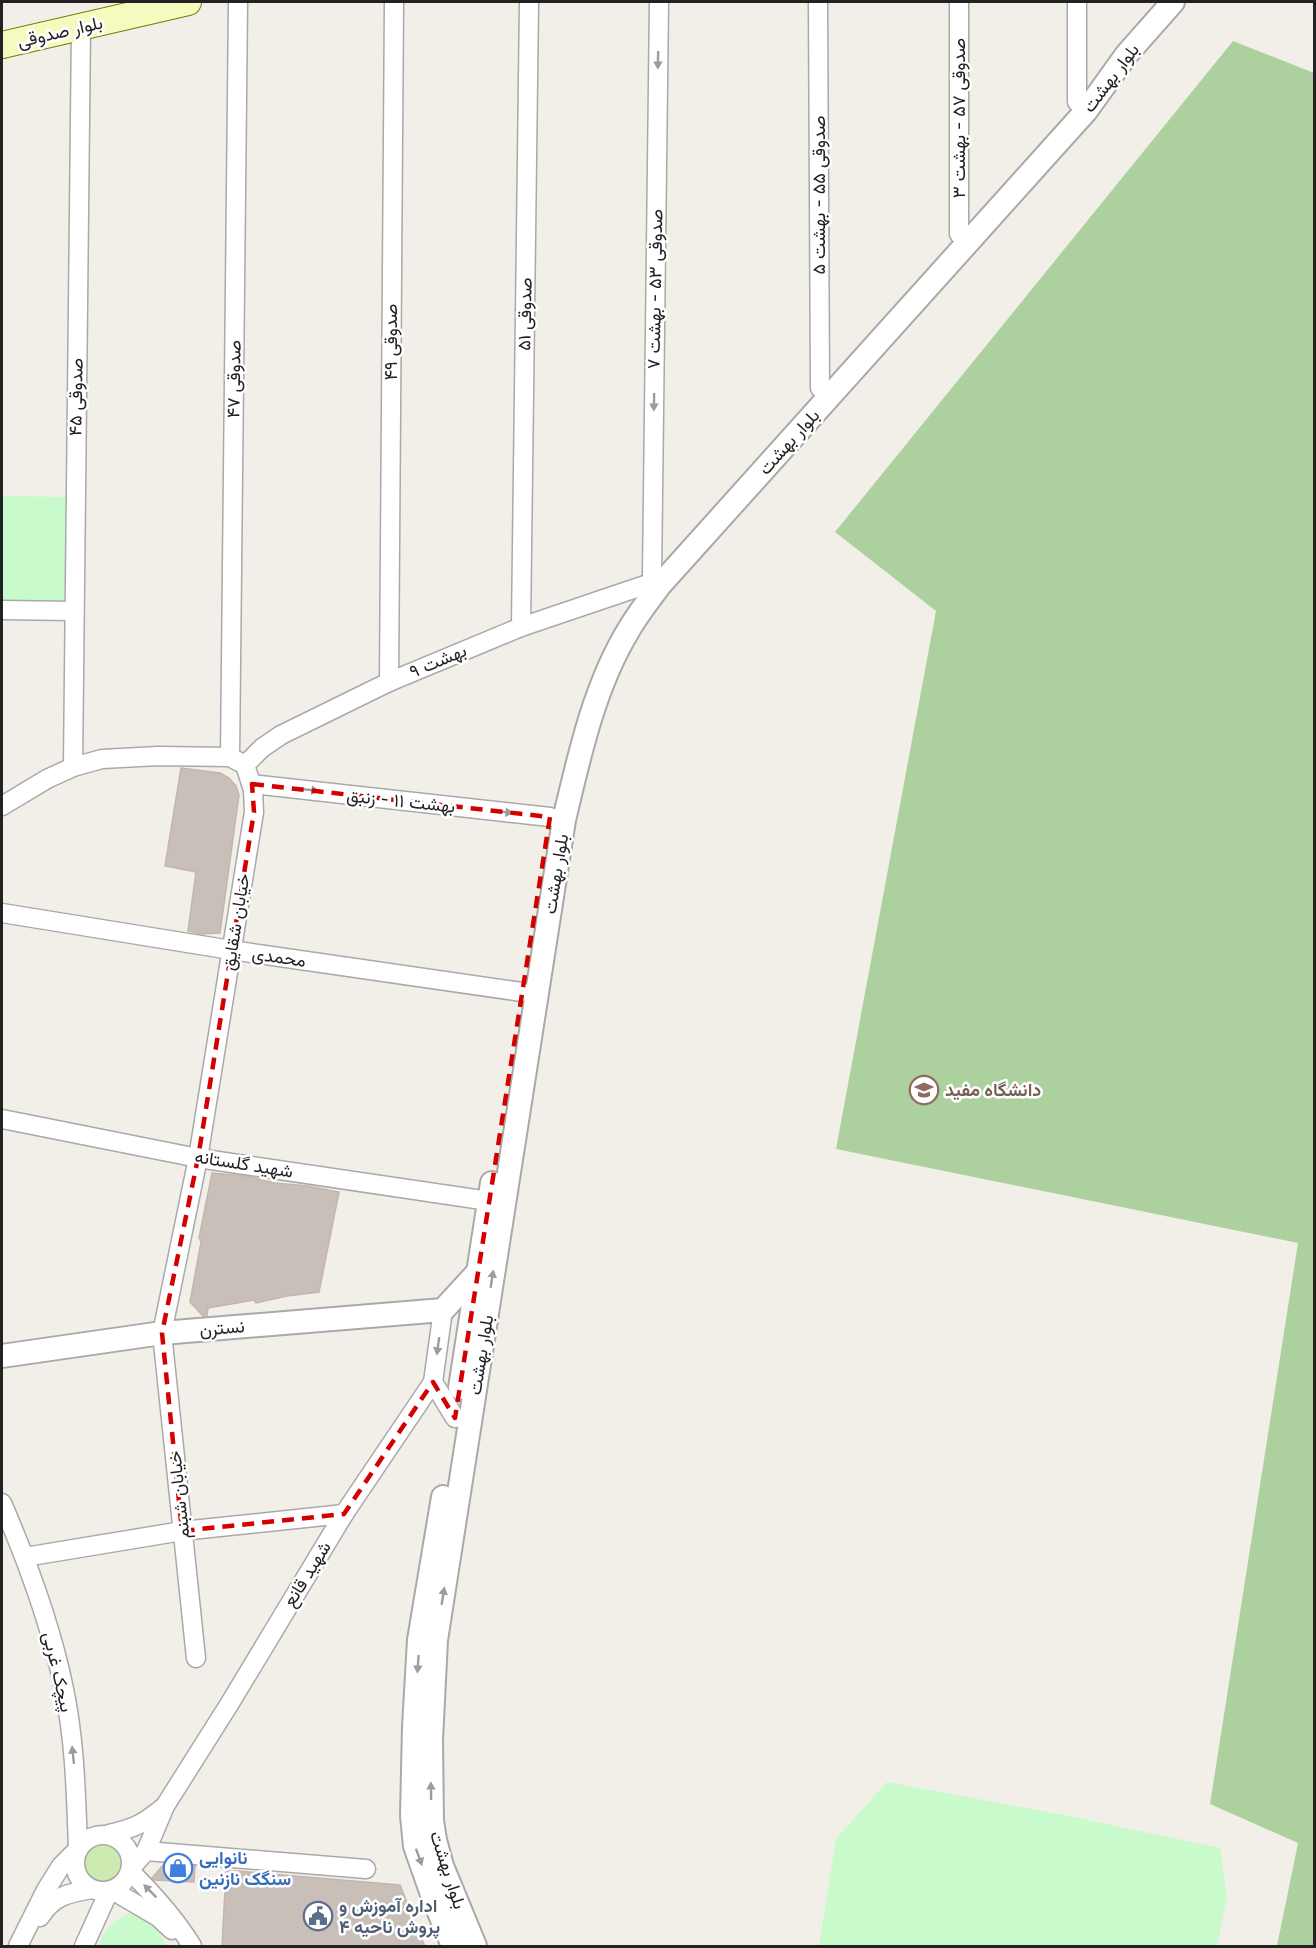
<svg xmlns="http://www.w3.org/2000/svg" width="1316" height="1948" viewBox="0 0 1316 1948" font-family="Inter,Vazirmatn,sans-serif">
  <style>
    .grass { fill: #cdebb0 }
    .forest { fill: #add19e }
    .park { fill: #c8facc }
    .building { fill: #c7bfb8; stroke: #c4b6ab; stroke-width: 1.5 }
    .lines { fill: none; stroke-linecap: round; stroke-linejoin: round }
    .minor-casing { stroke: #a9a9a9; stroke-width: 21 }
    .tertiary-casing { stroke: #a9a9a9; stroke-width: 26 }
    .secondary-casing { stroke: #707d05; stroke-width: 28 }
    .minor { stroke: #fff; stroke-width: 18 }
    .tertiary { stroke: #fff; stroke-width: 22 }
    .secondary { stroke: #f7fabf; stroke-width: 26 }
    .oneway { fill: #9c9c9c }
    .marked { fill: none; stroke: #d40000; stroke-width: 4.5; stroke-dasharray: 12 8; stroke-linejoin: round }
    .labels { text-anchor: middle; stroke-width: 5; stroke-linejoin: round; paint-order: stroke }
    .street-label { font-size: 18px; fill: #222; stroke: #fff }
    .education-label { font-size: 18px; font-weight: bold; fill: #785e54; stroke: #fff; text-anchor: start }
    .shop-label { font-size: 18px; font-weight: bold; fill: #366cbe; stroke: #fff; text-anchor: start }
    .service-label { font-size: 18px; font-weight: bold; fill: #4e5e75; stroke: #fff; text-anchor: start }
  </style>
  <rect width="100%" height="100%" fill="#f2efe9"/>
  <circle class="grass" cx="103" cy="1862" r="20"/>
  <path class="forest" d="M1233 41 1314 73V1946H1277L1298 1843 1210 1804 1298 1243 836 1149 936 611 835 532Z"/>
  <g class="park">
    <path d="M2 496 72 497 70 608 2 607Z"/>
    <path d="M887 1782 1069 1816 1220 1848 1227 1897 1217 1946H819L836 1839Z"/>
    <path d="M130 1913C149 1915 158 1931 167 1946H98C105 1929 113 1920 130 1913Z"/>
  </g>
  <g class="building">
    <path d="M181 768 220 773 229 778 236 786 239 795 220 933 200 934 188 931 196 872 165 866Z"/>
    <path d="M212 1173 246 1176 275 1183 308 1186 339 1192 319 1292 287 1296 256 1303 254 1300 208 1308 207 1316H203L190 1302 201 1242 199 1238Z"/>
    <path d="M164 1864 195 1866 194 1882 154 1880 152 1878Z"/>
    <path d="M226 1870 400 1885 425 1947H222Z"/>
  </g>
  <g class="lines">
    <g class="minor-casing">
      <g id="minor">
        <path d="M818 2 820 388"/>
        <path d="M1077 102V2"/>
        <path d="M959 234V2"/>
        <path d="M652 576 659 2"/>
        <path d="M2 610 73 611"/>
        <path d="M521 627 529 2"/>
        <path d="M389 682 394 2"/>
        <path d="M230 757 238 2"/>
        <path d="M245 765 262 748 281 735 389 682 521 627 645 585"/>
        <path d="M73 767 81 27"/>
        <path d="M252 784 550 817"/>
        <path d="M2 806 47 779 73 767 102 759 158 756 230 757 245 765 253 790 254 812 198 1158 162 1333 196 1658"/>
        <path d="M2 913 231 950 522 992"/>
        <path d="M2 1119 198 1158 489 1201"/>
        <path d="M433 1382 455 1418"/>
        <path d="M2 1503C28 1563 51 1625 64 1689 75 1741 76 1795 78 1848"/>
        <path d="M25 1557 182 1531 344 1514"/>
        <path d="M109 1834C135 1828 143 1824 164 1807"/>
        <circle cx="103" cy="1863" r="28"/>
        <path d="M146 1851 366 1869"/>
        <path d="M131 1868 146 1851 165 1806 230 1703 344 1514 433 1382 443 1310"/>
        <path d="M130 1871C154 1895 175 1918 192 1946"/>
        <path d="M112 1890 158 1917 172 1930"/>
        <path d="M40 1917C53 1896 68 1893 92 1889"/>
        <path d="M18 1946 46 1890 61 1866 77 1850"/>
        <path d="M84 1946 109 1891"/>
      </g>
    </g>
    <g class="tertiary-casing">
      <g id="tertiary">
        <path d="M2 1356 162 1333 443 1310 477 1273"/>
        <path d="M460 1388 492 1183"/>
        <path d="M443 1497 419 1640 414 1727 412 1816 415 1846 434 1900 453 1946"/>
        <path d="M475 1946 442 1866 435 1840 432 1821 431 1740 436 1640 564 820C579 757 594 687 628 631 637 615 649 600 660 585L1086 111 1127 54 1173 2"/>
      </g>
    </g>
    <g class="secondary-casing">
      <path id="secondary" d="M2 45 188 2"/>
    </g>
    <use href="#minor" class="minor"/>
    <use href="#tertiary" class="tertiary"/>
    <use href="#secondary" class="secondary"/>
  </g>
  <defs><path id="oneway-solid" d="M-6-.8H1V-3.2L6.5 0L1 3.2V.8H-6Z" transform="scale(1.5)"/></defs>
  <g class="oneway">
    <use href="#oneway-solid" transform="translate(658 60) rotate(91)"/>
    <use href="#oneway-solid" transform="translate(654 402) rotate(91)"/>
    <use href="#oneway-solid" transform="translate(310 790) rotate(6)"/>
    <use href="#oneway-solid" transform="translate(504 812) rotate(6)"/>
    <use href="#oneway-solid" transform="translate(492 1279) rotate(-81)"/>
    <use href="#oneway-solid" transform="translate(438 1346) rotate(98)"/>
    <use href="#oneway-solid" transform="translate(443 1596) rotate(-81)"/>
    <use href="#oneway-solid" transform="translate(418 1664) rotate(94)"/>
    <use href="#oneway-solid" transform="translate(73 1755) rotate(-96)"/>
    <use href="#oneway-solid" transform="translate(431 1791) rotate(-91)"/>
    <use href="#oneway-solid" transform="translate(419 1857) rotate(70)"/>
    <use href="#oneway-solid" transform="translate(150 1891) rotate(-135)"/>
  </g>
  <path class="marked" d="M252 784 550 817 455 1418 433 1382 344 1514 182 1531 162 1333 198 1158 254 812Z"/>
  <defs>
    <g id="university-ring" transform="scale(1.5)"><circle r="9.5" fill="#fff" stroke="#8d6e63" stroke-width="1.5"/><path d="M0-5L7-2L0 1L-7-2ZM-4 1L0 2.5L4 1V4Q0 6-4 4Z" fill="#8d6e63"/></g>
    <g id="shop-ring" transform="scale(1.5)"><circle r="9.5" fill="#fff" stroke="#3f7fe0" stroke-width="1.5"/><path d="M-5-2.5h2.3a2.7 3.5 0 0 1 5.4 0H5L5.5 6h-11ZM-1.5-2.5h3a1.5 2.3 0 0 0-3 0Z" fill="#3f7fe0"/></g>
    <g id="civic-ring" transform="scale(1.5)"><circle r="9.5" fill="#fff" stroke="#5c6f8a" stroke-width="1.5"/><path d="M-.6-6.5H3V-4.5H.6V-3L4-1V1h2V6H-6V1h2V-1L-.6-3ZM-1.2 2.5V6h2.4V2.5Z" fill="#5c6f8a"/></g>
  </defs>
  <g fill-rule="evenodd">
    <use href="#university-ring" x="924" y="1090"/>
    <use href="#shop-ring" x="178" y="1868"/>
    <use href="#civic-ring" x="318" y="1916"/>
  </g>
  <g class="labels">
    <g class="street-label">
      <text transform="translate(60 32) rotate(-13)" y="6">بلوار صدوقی</text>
      <text transform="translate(1111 78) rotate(-53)" y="6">بلوار بهشت</text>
      <text transform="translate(959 118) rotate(-90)" y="6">صدوقی ۵۷ - بهشت ۳</text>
      <text transform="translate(819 195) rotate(-90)" y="6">صدوقی ۵۵ - بهشت ۵</text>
      <text transform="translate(655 289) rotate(-89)" y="6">صدوقی ۵۳ - بهشت ۷</text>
      <text transform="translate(525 314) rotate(-89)" y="6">صدوقی ۵۱</text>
      <text transform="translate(391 342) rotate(-90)" y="6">صدوقی ۴۹</text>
      <text transform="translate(234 379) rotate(-89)" y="6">صدوقی ۴۷</text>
      <text transform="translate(76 397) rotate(-89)" y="6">صدوقی ۴۵</text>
      <text transform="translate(789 442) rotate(-48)" y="6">بلوار بهشت</text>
      <text transform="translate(438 661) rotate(-23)" y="6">بهشت ۹</text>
      <text transform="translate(401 801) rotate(6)" y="6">بهشت ۱۱ - زنبق</text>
      <text transform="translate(556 874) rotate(-81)" y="6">بلوار بهشت</text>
      <text transform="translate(236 922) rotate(-81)" y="6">خیابان شقایق</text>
      <text transform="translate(279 957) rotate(8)" y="6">محمدی</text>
      <text transform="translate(244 1164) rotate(9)" y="6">شهید گلستانه</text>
      <text transform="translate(222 1328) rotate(-5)" y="6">نسترن</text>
      <text transform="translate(481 1355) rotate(-81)" y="6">بلوار بهشت</text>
      <text transform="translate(179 1495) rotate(-96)" y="6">خیابان شبنم</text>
      <text transform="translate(307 1574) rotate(-58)" y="6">شهید قانع</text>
      <text transform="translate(58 1672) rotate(77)" y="6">پیچک غربی</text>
      <text transform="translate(448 1870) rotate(72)" y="6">بلوار بهشت</text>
    </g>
    <g class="education-label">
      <text x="945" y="1096">دانشگاه مفید</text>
    </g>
    <g class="shop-label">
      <text x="199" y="1864">نانوایی<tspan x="199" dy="21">سنگک نازنین</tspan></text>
    </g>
    <g class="service-label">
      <text x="339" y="1912">اداره آموزش و<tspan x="339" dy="21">پروش ناحیه ۴</tspan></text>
    </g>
  </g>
  <rect width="1316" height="1948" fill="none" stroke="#222222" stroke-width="6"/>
</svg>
